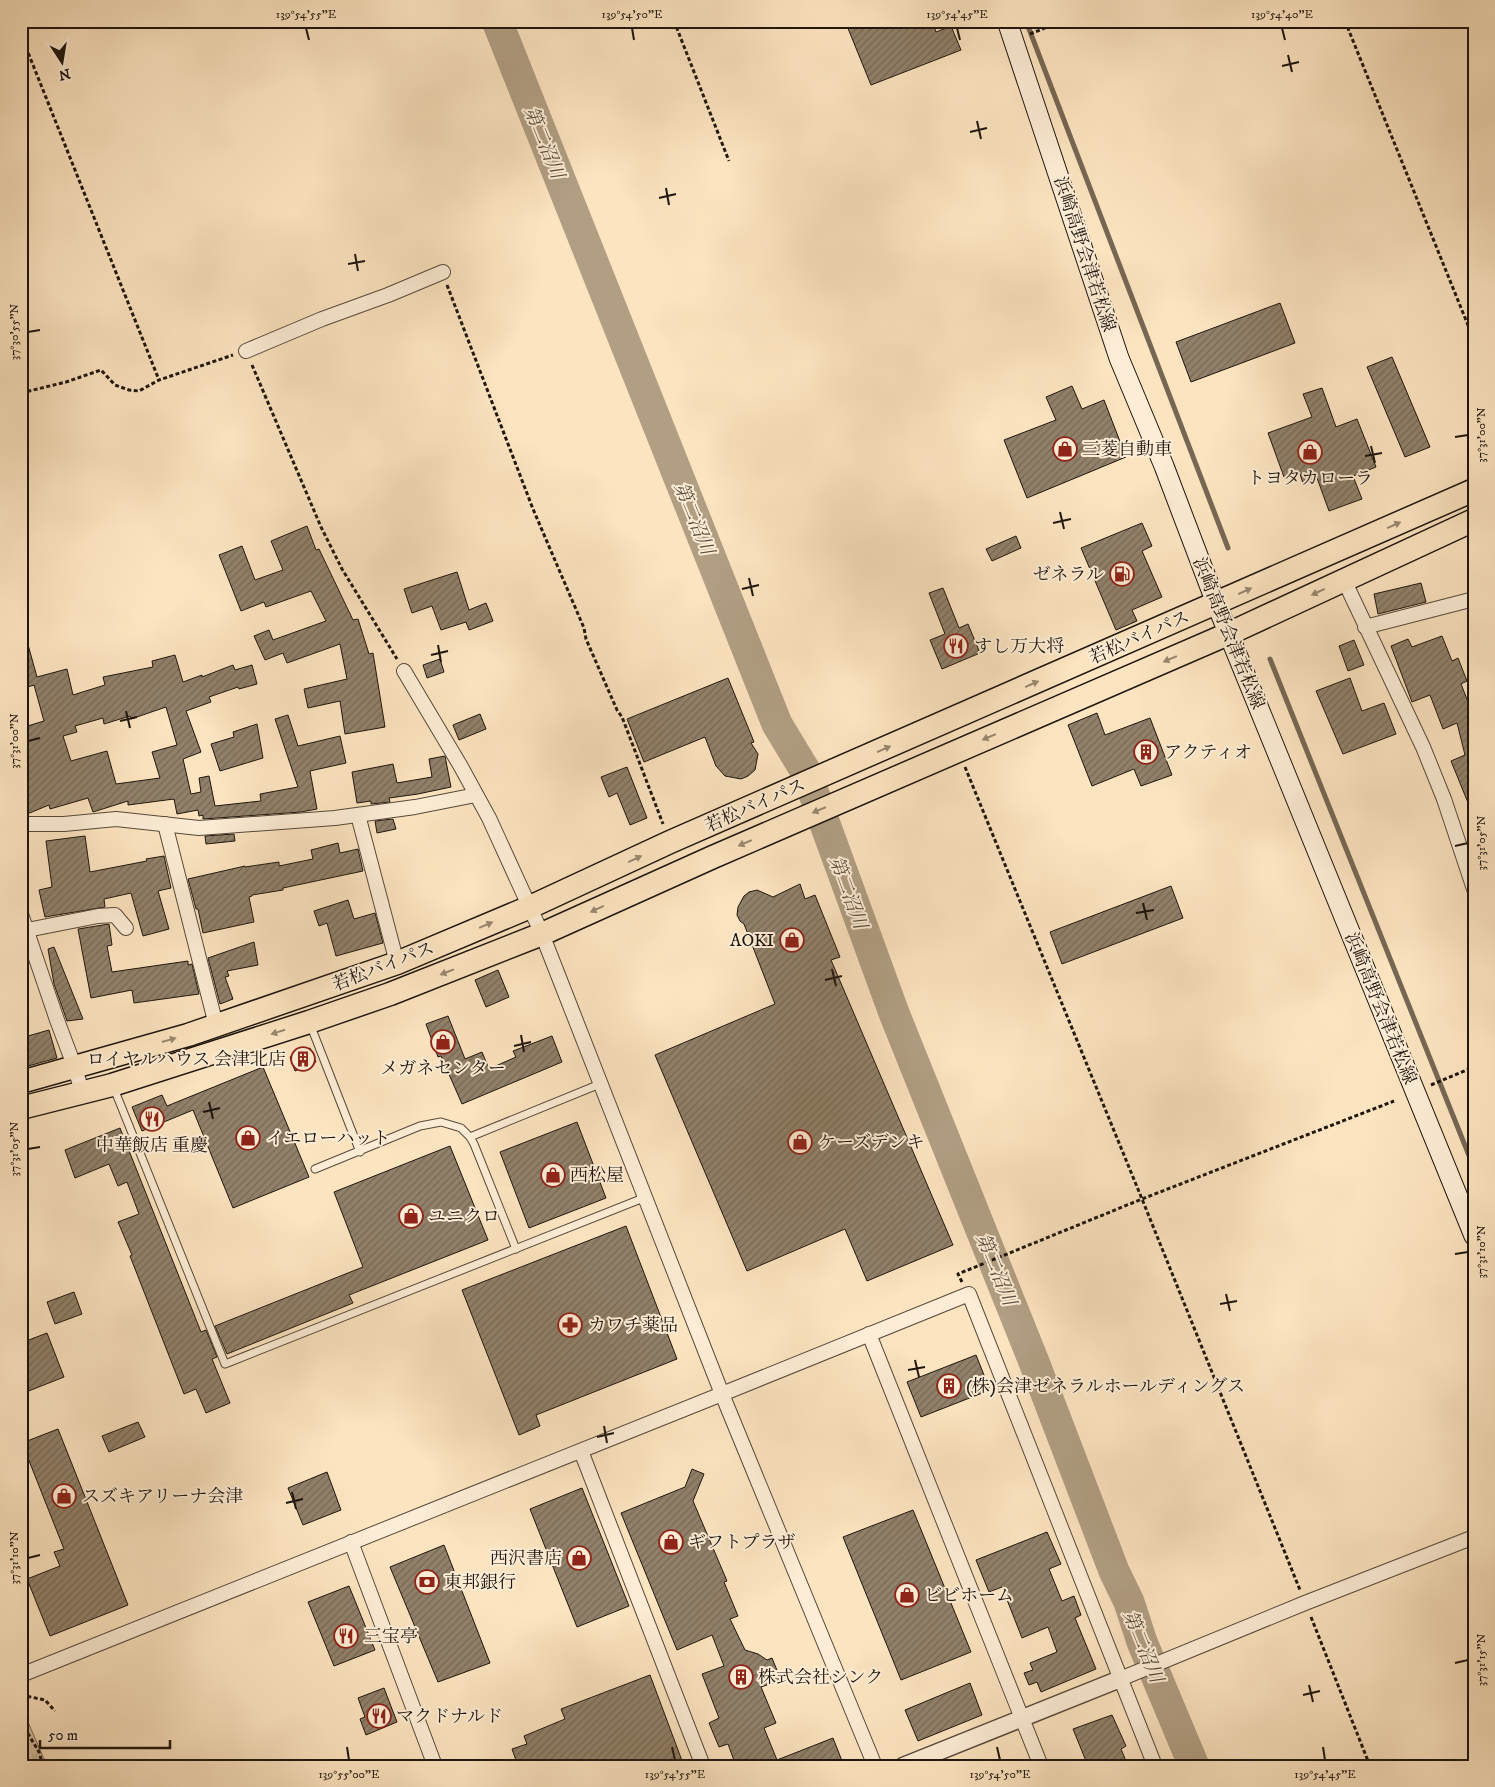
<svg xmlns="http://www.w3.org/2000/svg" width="1495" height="1787" viewBox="0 0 1495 1787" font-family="'IM FELL DW Pica','Noto Serif JP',serif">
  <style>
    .park { fill: url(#park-tufts); stroke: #7a6b58 }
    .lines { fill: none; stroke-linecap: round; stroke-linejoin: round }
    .stream { stroke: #766754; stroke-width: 5 }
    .river { stroke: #b19e83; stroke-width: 31 }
    .building { fill: url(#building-hatch); stroke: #1e150d; fill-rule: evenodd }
    .service-casing { stroke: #56493a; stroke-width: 9 }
    .minor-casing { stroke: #56493a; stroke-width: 16 }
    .tertiary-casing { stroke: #56493a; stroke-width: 19 }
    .secondary-casing { stroke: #1e150d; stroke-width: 21 }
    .trunk-casing { stroke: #1e150d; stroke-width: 25 }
    .path { stroke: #1e150d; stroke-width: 3; stroke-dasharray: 4 2.5; stroke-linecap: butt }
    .service { stroke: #fdedd6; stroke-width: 7 }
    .minor { stroke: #fdedd6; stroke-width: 14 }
    .tertiary { stroke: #fdedd6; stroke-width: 16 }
    .secondary { stroke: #fdedd6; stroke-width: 19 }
    .trunk { stroke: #fce4c0; stroke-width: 22 }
    .oneway { fill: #98876f }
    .ticks { fill: none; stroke: #1e150d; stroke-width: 2 }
    .labels { text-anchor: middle; stroke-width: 4; stroke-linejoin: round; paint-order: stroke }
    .street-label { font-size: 18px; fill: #1e150d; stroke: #fdedd6 }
    .poi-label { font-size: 18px; fill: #1e150d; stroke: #fdedd6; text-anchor: start }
    .water-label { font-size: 19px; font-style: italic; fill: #594c3c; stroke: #fdedd6 }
    .neatline { fill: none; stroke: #1e150d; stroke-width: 2 }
    .ticks-label { font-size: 12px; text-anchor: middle; fill: #1e150d }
  </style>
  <defs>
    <pattern id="park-tufts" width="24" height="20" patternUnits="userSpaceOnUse" patternTransform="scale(1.25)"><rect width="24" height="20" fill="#d6c1a2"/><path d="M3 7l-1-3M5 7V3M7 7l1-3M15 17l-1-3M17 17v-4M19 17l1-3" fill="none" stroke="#b7a58a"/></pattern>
    <pattern id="building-hatch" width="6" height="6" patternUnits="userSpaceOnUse" patternTransform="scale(1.25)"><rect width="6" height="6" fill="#91816a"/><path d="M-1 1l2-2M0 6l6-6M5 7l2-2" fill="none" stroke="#766856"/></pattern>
  </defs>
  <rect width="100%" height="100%" fill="#fce4c0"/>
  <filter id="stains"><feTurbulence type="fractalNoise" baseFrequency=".004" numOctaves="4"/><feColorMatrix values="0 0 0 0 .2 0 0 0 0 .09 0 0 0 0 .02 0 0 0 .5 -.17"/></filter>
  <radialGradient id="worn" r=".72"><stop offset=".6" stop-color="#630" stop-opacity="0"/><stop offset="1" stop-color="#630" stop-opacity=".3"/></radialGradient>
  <path class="park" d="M28 1722 47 1766H21V1723Z"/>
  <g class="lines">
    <g class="stream">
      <path d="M1026 21 1228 548"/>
      <path d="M1270 659 1474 1168"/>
    </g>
    <path class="river" d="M497 21 777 724 806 772 894 1013 1034 1362 1114 1571 1129 1602 1142 1642 1194 1766"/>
  </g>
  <g class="building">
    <path d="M845 21H932L936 32 951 26 961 50 871 85Z"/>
    <path d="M1280 303 1295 343 1191 382 1176 342Z"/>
    <path d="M1392 357 1430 447 1405 457 1367 367Z"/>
    <path d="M1072 386 1082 409 1104 400 1126 457 1027 498 1004 440 1056 420 1046 397Z"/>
    <path d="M1322 388 1336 427 1357 419 1376 467 1353 476 1362 499 1329 511 1317 478 1303 483 1299 471 1284 477 1268 433 1312 417 1303 394Z"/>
    <path d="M1142 523 1152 546 1142 551 1162 597 1132 610 1137 621 1116 630 1081 548Z"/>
    <path d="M307 526 316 550 319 549 353 620 358 619 369 654 373 653 385 727 345 734 340 701 308 708 304 689 347 679 340 644 287 663 283 653 265 660 254 636 269 630 273 640 326 621 311 591 266 607 264 602 241 611 219 555 242 546 255 580 283 570 271 541Z"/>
    <path d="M1016 536 1021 548 992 561 986 549Z"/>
    <path d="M457 572 469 610 486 603 493 621 469 630 466 622 441 630 432 606 412 613 404 589Z"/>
    <path d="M1421 583 1426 602 1378 614 1374 594Z"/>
    <path d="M943 588 959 628 968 624 980 653 942 669 930 640 945 634 929 593Z"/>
    <path d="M25 634 37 677 67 669 73 695 105 685 103 677 153 667 152 661 175 655 183 682 202 675V677L233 665 235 670 252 665 257 684 239 689 238 687 209 697 211 702 186 711 201 752 183 759 191 794 201 792 199 778 209 776 215 806 261 801 260 794 298 787 275 719 288 715 298 746 340 736 346 763 310 771 317 809 301 812 203 819V815L199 816 198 810 177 814 174 799 128 805V801L93 812 88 798 50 809 49 805 27 814 21 801V728L44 721 34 685 21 689V635ZM166 707 177 745 152 752 160 778 116 784 107 751 71 761 63 736 77 732 75 726 103 718 104 724 130 716 131 719Z"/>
    <path d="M1442 636 1452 661 1458 658 1467 681 1461 684 1474 717 1473 815 1451 761 1465 755 1457 723 1443 729 1430 695 1412 702 1391 646 1408 639 1412 647Z"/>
    <path d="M1354 640 1364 665 1348 671 1339 646Z"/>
    <path d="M440 659 444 672 427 678 423 665Z"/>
    <path d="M728 678 754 742 751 743 758 754 755 770 748 776 741 779 725 776 716 766 705 737 644 762 627 719Z"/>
    <path d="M1350 678 1362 711 1384 703 1396 734 1343 754 1316 691Z"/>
    <path d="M1097 713 1105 735 1150 718 1172 775 1141 786 1134 769 1092 786 1068 725Z"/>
    <path d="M480 714 486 729 459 740 453 725Z"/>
    <path d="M257 724 263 758 220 771 211 744 234 737 233 732Z"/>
    <path d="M445 756 451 787 418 794 389 798 390 802 371 804V801L357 803 352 772 393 764 397 783 432 777 429 759Z"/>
    <path d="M627 767 647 818 630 825 617 793 609 797 601 777Z"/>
    <path d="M393 819 396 829 377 833 375 821Z"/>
    <path d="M234 834 235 841 206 844 205 836Z"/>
    <path d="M85 836 90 872 147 861 146 859 164 856 171 888 158 891 169 929 143 936 131 893 104 899 105 907 45 917 39 890 52 887 46 841Z"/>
    <path d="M338 843 340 853 358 849 363 871 283 888V890L252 895V896L249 897 254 922 203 933 198 909H196L188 879 245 866V867L279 862V866L313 859 311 850Z"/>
    <path d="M800 884 805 899 815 895 840 957 831 960 953 1245 867 1281 845 1229 747 1271 655 1055 775 1004 744 924 740 921 737 915 738 907 744 896 749 892 757 890 773 897Z"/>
    <path d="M1171 886 1183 918 1062 964 1050 932Z"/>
    <path d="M348 900 354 919 375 913 383 943 336 956 327 923 319 926 314 911Z"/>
    <path d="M109 924 112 945 107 946 112 972 188 961V965L192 964 199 994 134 1003 132 990 91 998 78 929Z"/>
    <path d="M254 942 258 965 227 971 229 976 225 977 233 999 220 1004 208 958Z"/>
    <path d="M54 947 83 1019 67 1021 54 984 48 949Z"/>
    <path d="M498 970 509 997 486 1007 475 980Z"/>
    <path d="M448 1016 465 1059 482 1052 489 1069 516 1057 513 1051 552 1036 562 1062 462 1104 441 1056 438 1057 426 1024Z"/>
    <path d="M49 1030 57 1058 21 1068V1038Z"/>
    <path d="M310 1048 316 1062 295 1071 290 1057Z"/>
    <path d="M263 1067 309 1177 233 1208 193 1110 142 1131 132 1107 162 1095 167 1106Z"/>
    <path d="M577 1122 606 1198 529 1228 500 1152Z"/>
    <path d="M120 1128 201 1332 206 1330 217 1357 212 1359 230 1403 206 1413 196 1389 184 1394 130 1256 132 1255 118 1222 139 1214 127 1182 118 1186 109 1164 75 1178 65 1150Z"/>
    <path d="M450 1146 488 1240 349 1295 353 1303 227 1354 215 1326 363 1267 334 1192Z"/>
    <path d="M626 1226 677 1359 536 1415 540 1426 519 1435 462 1290Z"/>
    <path d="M74 1292 82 1314 55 1324 47 1302Z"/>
    <path d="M47 1333 64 1377 21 1394V1343Z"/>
    <path d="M976 1355 990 1390 921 1417 907 1382Z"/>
    <path d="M138 1422 145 1437 109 1452 102 1436Z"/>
    <path d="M58 1429 128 1605 50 1636 27 1579 60 1566 54 1552 64 1549 22 1443Z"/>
    <path d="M692 1469 704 1474 693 1501 727 1581 724 1582 738 1616 730 1619 745 1650 758 1654 767 1660 772 1658 781 1680 761 1687 776 1723 764 1728 777 1760 833 1738 844 1766H736L728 1744 719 1747 709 1723 719 1718 702 1674 724 1666 712 1635 677 1650 621 1513 685 1487Z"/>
    <path d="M327 1472 341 1510 303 1525 288 1488Z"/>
    <path d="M582 1488 629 1606 577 1627 530 1509Z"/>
    <path d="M913 1510 971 1652 901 1680 843 1537Z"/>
    <path d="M1047 1532 1061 1564 1049 1569 1062 1601 1074 1596 1081 1615 1075 1618 1096 1669 1041 1692 1037 1682 1029 1685 1024 1673 1033 1670 1030 1663 1057 1652 1048 1627 1022 1638 1002 1587 989 1592 976 1560Z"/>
    <path d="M444 1545 490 1663 438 1682 390 1567Z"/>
    <path d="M349 1586 375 1650 334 1666 308 1602Z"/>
    <path d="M650 1675 684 1766H518L512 1749 527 1744 524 1736 565 1719 561 1709Z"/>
    <path d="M970 1683 982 1715 918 1741 905 1710Z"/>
    <path d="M384 1688 397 1722 366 1735 360 1719 365 1717 358 1698Z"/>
    <path d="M1112 1715 1126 1746 1121 1749 1128 1766H1088L1073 1729Z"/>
  </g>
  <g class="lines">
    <g class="service-casing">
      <g id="service">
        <path d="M310 1024 360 1152"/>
        <path d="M113 1086 225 1364 646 1197"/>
        <path d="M470 1137 600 1084"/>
        <path d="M315 1169 420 1126 441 1122 461 1128 470 1137 474 1144 516 1249"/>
      </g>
    </g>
    <g class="minor-casing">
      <g id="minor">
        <path d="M246 351 322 319 388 295 443 272"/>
        <path d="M1344 580 1423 747 1444 799 1474 889"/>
        <path d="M1365 627 1474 599"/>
        <path d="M404 671 460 765 489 818 542 934 722 1394 875 1766"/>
        <path d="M358 815 397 963"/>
        <path d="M21 824H64L116 819 199 828 335 818 415 807 476 795"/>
        <path d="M165 824 216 1025"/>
        <path d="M21 914 57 1020 75 1068 82 1092"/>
        <path d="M27 930 98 916 115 915 126 928"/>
        <path d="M869 1334 1041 1766"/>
        <path d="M581 1451 703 1766"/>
        <path d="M351 1542 435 1766"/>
        <path d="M21 1675 722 1394 969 1294 1155 1766"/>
        <path d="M1120 1679 1305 1603 1474 1537"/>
      </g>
    </g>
    <g class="tertiary-casing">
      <path id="tertiary" d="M903 1766 1120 1679"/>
    </g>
    <g class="secondary-casing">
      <path id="secondary" d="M1007 21 1119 358 1164 466 1216 603 1474 1236"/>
    </g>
    <g class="trunk-casing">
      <g id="trunk">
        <path d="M21 1082 188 1035 397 963 530 907 670 842 1474 490"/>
        <path d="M21 1108 112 1085 309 1022 390 994 542 934 713 857 1228 634 1474 520"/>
      </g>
    </g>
    <g class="path">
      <path d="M674 21 729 161"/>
      <path d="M1345 21 1474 340"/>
      <path d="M1030 34 1062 21"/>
      <path d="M21 35 159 380"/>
      <path d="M447 285 533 509 584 628 586 639 617 710 622 717 663 824"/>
      <path d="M252 365 321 527 342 569 397 659"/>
      <path d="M21 393 66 382 101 370 115 385 129 390 139 391 159 380 233 355"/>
      <path d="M965 767 1142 1199 1300 1590"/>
      <path d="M1431 1085 1474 1067"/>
      <path d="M962 1282 958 1274 1142 1199 1394 1101"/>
      <path d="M1311 1617 1370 1766"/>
      <path d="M21 1695 45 1700 55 1711"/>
      <path d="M21 1722 39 1752 43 1766"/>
    </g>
    <use href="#service" class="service"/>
    <use href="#minor" class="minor"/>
    <use href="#tertiary" class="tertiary"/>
    <use href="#secondary" class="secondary"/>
    <use href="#trunk" class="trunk"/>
  </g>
  <defs><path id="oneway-solid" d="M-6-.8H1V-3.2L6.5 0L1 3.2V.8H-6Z" transform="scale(1.25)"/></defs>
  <g class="oneway">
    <use href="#oneway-solid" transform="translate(1394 525) rotate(-24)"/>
    <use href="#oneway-solid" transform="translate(1245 591) rotate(-24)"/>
    <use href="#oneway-solid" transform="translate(1318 592) rotate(155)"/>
    <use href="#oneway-solid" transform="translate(1170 659) rotate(157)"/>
    <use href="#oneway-solid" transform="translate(1032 684) rotate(-24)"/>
    <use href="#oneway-solid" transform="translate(989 737) rotate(157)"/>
    <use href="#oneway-solid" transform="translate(884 749) rotate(-24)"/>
    <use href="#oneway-solid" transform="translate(819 810) rotate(157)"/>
    <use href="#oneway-solid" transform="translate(745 843) rotate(157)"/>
    <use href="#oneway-solid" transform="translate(635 859) rotate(-25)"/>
    <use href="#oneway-solid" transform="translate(597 909) rotate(155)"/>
    <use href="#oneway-solid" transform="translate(486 925) rotate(-23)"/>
    <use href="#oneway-solid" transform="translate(447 972) rotate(159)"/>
    <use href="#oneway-solid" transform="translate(278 1032) rotate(163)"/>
    <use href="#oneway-solid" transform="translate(169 1040) rotate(-16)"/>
  </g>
  <path class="ticks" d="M306 28 309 40M632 28 634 40M957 28 960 40M1282 28 1285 40M1288 55 1292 72M1282 66 1299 62M977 121 981 139M970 132 987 128M666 188 669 205M659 198 676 194M355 254 358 271M348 264 365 261M28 332 40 330M1455 437 1468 435M1371 446 1375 463M1365 456 1382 453M1060 512 1064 529M1053 523 1071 519M749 578 753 596M742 589 759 585M438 645 441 662M431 655 448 651M126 711 130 728M120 721 137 717M28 741 40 738M1455 846 1468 843M1143 903 1147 920M1136 913 1154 910M832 969 836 986M825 980 842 976M521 1035 524 1052M514 1046 531 1042M209 1102 213 1119M203 1112 220 1108M28 1149 40 1147M1455 1254 1468 1252M1226 1294 1230 1311M1220 1304 1237 1301M915 1360 919 1377M908 1370 925 1367M604 1426 607 1443M597 1437 614 1433M292 1492 296 1509M286 1503 303 1499M28 1558 40 1555M1455 1663 1468 1660M1309 1685 1313 1702M1303 1695 1320 1691M347 1747 349 1760M672 1747 675 1760M997 1747 1000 1760M1323 1747 1325 1760"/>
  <defs>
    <g id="shop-ring" transform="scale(1.25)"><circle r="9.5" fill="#fdedd6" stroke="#8f2418" stroke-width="1.5"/><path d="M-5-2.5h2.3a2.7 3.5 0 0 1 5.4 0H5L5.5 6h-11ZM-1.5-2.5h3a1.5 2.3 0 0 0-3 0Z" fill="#8f2418"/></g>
    <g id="fuel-ring" transform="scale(1.25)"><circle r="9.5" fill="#fdedd6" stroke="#8f2418" stroke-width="1.5"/><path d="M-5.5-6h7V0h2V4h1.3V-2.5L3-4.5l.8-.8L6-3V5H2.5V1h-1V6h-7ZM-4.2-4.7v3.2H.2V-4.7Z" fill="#8f2418"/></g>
    <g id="restaurant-ring" transform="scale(1.25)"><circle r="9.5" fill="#fdedd6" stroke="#8f2418" stroke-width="1.5"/><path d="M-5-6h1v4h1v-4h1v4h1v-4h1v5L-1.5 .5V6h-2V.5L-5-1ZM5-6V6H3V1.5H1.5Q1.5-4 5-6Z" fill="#8f2418"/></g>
    <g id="building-ring" transform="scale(1.25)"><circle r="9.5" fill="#fdedd6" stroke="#8f2418" stroke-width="1.5"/><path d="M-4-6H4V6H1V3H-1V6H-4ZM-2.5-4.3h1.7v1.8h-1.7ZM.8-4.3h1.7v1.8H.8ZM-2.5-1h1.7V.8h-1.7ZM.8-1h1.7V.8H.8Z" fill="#8f2418"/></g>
    <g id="pharmacy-ring" transform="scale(1.25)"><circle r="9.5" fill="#fdedd6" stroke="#8f2418" stroke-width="1.5"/><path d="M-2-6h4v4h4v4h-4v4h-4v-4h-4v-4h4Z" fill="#8f2418"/></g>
    <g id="bank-ring" transform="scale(1.25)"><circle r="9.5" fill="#fdedd6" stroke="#8f2418" stroke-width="1.5"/><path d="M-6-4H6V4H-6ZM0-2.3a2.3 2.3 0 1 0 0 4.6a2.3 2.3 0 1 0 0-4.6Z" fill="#8f2418"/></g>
  </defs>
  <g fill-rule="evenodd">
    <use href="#shop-ring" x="1065" y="449"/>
    <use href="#shop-ring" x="1310" y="452"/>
    <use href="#fuel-ring" x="1122" y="574"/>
    <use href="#restaurant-ring" x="956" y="646"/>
    <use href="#building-ring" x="1146" y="752"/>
    <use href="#shop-ring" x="792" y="940"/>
    <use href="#shop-ring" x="443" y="1042"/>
    <use href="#building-ring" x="303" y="1059"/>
    <use href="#restaurant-ring" x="152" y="1119"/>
    <use href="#shop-ring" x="248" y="1138"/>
    <use href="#shop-ring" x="800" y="1142"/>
    <use href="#shop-ring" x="553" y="1175"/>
    <use href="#shop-ring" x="411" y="1216"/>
    <use href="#pharmacy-ring" x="570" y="1325"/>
    <use href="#building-ring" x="949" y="1386"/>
    <use href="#shop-ring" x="64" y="1496"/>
    <use href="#shop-ring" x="671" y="1542"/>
    <use href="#shop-ring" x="579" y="1558"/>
    <use href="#bank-ring" x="427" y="1582"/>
    <use href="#shop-ring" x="907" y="1595"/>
    <use href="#restaurant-ring" x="346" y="1636"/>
    <use href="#building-ring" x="741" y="1677"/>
    <use href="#restaurant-ring" x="379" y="1716"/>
  </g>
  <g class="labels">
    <g class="street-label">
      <text transform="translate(1085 254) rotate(72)" y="6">浜崎高野会津若松線</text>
      <text transform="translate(1229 633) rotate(68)" y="6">浜崎高野会津若松線</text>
      <text transform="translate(1139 637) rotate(-24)" y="6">若松バイパス</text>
      <text transform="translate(755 805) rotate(-24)" y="6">若松バイパス</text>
      <text transform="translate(383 966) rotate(-21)" y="6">若松バイパス</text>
      <text transform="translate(1381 1008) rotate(68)" y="6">浜崎高野会津若松線</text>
    </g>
    <g class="poi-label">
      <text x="1082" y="455">三菱自動車</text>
      <text x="1310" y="484" text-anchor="middle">トヨタカローラ</text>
      <text x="1104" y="580" text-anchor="end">ゼネラル</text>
      <text x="974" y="652">すし万大将</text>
      <text x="1164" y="758">アクティオ</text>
      <text x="774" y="946" text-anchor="end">AOKI</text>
      <text x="286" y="1065" text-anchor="end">ロイヤルハウス 会津北店</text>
      <text x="443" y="1074" text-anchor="middle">メガネセンター</text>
      <text x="266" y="1144">イエローハット</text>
      <text x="818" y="1148">ケーズデンキ</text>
      <text x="152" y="1151" text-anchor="middle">中華飯店 重慶</text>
      <text x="570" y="1181">西松屋</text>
      <text x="428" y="1222">ユニクロ</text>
      <text x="588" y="1331">カワチ薬品</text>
      <text x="966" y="1392">(株)会津ゼネラルホールディングス</text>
      <text x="82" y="1502">スズキアリーナ会津</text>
      <text x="688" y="1548">ギフトプラザ</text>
      <text x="562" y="1564" text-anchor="end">西沢書店</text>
      <text x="444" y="1588">東邦銀行</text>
      <text x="924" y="1601">ビビホーム</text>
      <text x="364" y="1642">三宝亭</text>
      <text x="758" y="1683">株式会社シンク</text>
      <text x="396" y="1722">マクドナルド</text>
    </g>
    <g class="water-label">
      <text transform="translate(545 142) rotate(68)" y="7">第二沼川</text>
      <text transform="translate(695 518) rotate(68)" y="7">第二沼川</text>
      <text transform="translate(849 892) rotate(70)" y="7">第二沼川</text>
      <text transform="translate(997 1269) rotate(68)" y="7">第二沼川</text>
      <text transform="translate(1144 1646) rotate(68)" y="7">第二沼川</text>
    </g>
  </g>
  <rect width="1495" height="1787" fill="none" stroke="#fce4c0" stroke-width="55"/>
  <g transform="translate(62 62) rotate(168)" stroke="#fdedd6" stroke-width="4" paint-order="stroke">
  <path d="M0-4L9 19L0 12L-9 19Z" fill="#1e150d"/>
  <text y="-8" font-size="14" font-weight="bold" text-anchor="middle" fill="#1e150d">N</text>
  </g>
  <path d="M40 1740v8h130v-8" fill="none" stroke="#1e150d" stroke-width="2.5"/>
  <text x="48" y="1740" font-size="15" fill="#1e150d" stroke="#fdedd6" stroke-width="4" paint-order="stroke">50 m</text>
  <rect x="28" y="28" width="1440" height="1732" class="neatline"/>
  <g class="ticks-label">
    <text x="306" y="18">139°54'55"E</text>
    <text x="632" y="18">139°54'50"E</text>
    <text x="957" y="18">139°54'45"E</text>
    <text x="1282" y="18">139°54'40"E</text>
    <text transform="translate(14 332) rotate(-90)" y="4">37°30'55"N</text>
    <text transform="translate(1481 435) rotate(-90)" y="4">37°31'00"N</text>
    <text transform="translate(14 741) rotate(-90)" y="4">37°31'00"N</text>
    <text transform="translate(1481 843) rotate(-90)" y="4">37°31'05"N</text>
    <text transform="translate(14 1149) rotate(-90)" y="4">37°31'05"N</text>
    <text transform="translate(1481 1252) rotate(-90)" y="4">37°31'10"N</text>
    <text transform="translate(14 1558) rotate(-90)" y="4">37°31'10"N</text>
    <text transform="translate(1481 1660) rotate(-90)" y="4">37°31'15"N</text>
    <text x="349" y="1778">139°55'00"E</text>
    <text x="675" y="1778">139°54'55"E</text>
    <text x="1000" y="1778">139°54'50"E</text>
    <text x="1325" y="1778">139°54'45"E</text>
  </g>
  <rect width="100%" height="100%" filter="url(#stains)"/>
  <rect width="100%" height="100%" fill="url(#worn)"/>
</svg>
